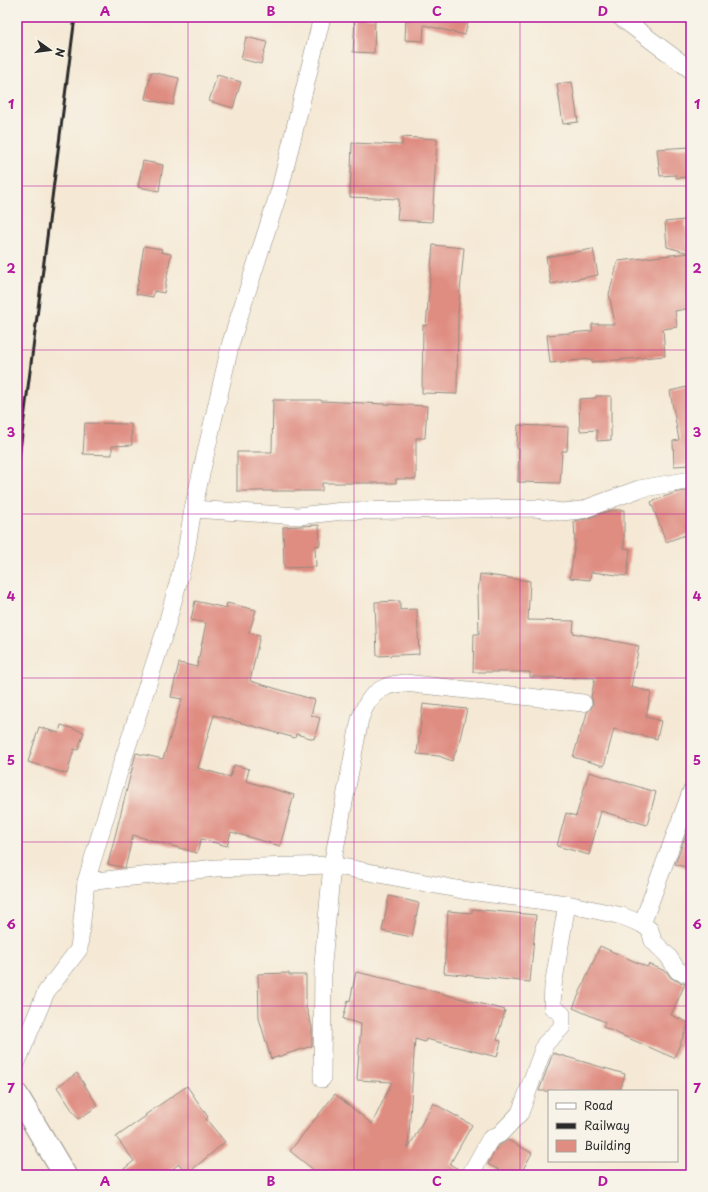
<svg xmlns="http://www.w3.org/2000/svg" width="708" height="1192" viewBox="0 0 708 1192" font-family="'Playpen Sans',sans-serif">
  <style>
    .building { fill: #df8c81 }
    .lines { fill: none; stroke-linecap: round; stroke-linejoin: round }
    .street-casing { stroke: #908a80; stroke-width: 18 }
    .secondary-casing { stroke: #908a80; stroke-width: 24 }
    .street { stroke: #fff; stroke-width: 17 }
    .secondary { stroke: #fff; stroke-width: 22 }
    .rail { stroke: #2b2b2b; stroke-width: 3 }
    .grid { fill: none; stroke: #b5179e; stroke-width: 1; stroke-opacity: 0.55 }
    .neatline { fill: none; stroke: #b5179e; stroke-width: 1.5 }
    .grid-label { font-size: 13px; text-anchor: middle; font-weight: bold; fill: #b5179e }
  </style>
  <rect width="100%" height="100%" fill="#f7f3e8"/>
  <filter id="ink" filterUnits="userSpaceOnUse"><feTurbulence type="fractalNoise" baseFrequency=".025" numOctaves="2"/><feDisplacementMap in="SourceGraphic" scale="8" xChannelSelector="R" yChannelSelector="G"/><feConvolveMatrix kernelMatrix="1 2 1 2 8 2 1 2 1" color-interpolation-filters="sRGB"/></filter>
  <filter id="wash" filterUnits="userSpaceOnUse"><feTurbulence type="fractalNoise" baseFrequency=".012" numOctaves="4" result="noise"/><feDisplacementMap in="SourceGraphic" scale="16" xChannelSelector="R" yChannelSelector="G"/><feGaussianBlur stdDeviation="0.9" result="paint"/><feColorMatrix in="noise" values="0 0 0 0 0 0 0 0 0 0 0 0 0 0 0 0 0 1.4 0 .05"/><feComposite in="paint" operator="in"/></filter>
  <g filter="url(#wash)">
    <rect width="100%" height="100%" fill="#f5e9d5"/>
    <g id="blocks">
      <g class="building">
        <path d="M355 17 375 18 374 53 353 52Z"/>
        <path d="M406 17H469L465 35 424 25 423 41 405 40Z"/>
        <path d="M246 37 267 42 261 64 241 59Z"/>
        <path d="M151 72 179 78 173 105 145 99Z"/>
        <path d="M217 75 241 82 233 108 209 101Z"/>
        <path d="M572 82 578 122 563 124 557 84Z"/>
        <path d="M402 137 437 139 432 222 397 220 399 199 350 197 352 143 402 145Z"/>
        <path d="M691 147V177L676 178V175L660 176 657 149Z"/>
        <path d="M143 161 163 165 159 191 138 187Z"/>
        <path d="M685 220 689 253 667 247 665 222Z"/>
        <path d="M433 245 464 248 458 314 457 394 422 393 423 325 426 326Z"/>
        <path d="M144 246 162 249 161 252 171 254 164 293 154 291 153 297 136 294Z"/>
        <path d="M593 249 598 275 551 284 546 257Z"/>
        <path d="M689 253 691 274V308L675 311 677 327 663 329 665 356 592 362V359L550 363 547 335 592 331V324H615L609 294 618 261Z"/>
        <path d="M691 386V465L674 466 673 441 679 440 670 391Z"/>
        <path d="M596 396H611V440L597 441V430L580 431 579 399 596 398Z"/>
        <path d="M273 400H321V401L427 406 425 438H416V479H396V483H322V491H237V452H272Z"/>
        <path d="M85 423 131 424 132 445 112 446V455L83 454Z"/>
        <path d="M518 425 568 427 567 451H562L560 483 518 482 519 449H517Z"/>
        <path d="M691 490V533L666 542 651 502 674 493Z"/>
        <path d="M612 510H624V548L630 549 627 576 591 572 590 580 570 578 575 542 574 521 585 519Z"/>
        <path d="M319 525 320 545 315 546 316 567 284 568 283 527Z"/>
        <path d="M480 574 530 581 528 620 574 621 573 633 639 646 631 687 651 692 646 717 661 721 657 739 614 729 604 766 573 757 583 724 584 725 587 712 591 709 593 704 592 699 591 697 595 678 530 677V672H473L474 634H479L478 593Z"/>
        <path d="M195 601 226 608 227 603 256 610 249 633 260 635 250 681 315 700 311 715 320 718 314 739 296 734 295 738 214 715 198 768 230 777 234 765 249 769 246 781 294 795 280 846 231 832 227 846 201 839 197 853 133 835 125 868 108 864 136 753 163 759 182 699 171 697 179 663 197 667 206 623 191 620Z"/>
        <path d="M400 601V610L417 609 419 654 377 656 375 602Z"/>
        <path d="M423 704 467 709 459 743 452 761 439 756 417 754Z"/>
        <path d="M61 725 84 732 78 750 74 749 67 774 28 762 39 727 59 733Z"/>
        <path d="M589 772 656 792 647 825 601 811 589 855 557 846 566 813 576 816Z"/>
        <path d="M687 832 691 833V869L675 864Z"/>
        <path d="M389 896 419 903 412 937 382 931Z"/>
        <path d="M472 909 536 915 530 982 444 973 448 911 472 913Z"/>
        <path d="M600 946 647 967 649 964 667 972 670 977 675 980 685 984 671 1015 689 1023 674 1058 603 1027 605 1022 573 1008Z"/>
        <path d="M356 972 401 982V983L505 1010 497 1040 501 1041 497 1057 426 1039 425 1042 415 1039 408 1149 433 1103 472 1125 450 1164 461 1171 460 1175H320L290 1151 335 1094 372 1124 392 1082 357 1080 361 1024 343 1019 348 1000 350 1001Z"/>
        <path d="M289 973V975H306V1007L312 1027V1046L271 1059 259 1018 258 974Z"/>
        <path d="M553 1053 625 1074 620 1091H539Z"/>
        <path d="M77 1073 98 1106 78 1119 57 1087Z"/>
        <path d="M187 1086 208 1117 206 1119 225 1142 187 1174 179 1164 165 1175H116L134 1161 116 1137 146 1116 145 1115Z"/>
        <path d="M508 1140 532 1153 520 1175H508L488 1164 497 1147Z"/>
      </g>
    </g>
  </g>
  <g filter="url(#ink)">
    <use href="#blocks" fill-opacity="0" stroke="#908a80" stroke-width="1"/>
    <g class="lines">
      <g class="street-casing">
        <g id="street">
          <path d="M620 17 691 70"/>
          <path d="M193 509 298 516 343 511 536 508 561 512 582 510 639 489 691 480"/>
          <path d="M86 882 216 868 332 865 462 890 567 904 622 916 642 924 650 930 653 941 668 956 678 971 691 975"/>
          <path d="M642 924 691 792"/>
          <path d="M17 1062 46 992 79 949 86 882 118 775 165 631 185 557 193 509 231 342 280 189 322 17"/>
          <path d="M322 1079 323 963 332 865 360 719C365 705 371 693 386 687 391 684 399 684 405 683L583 703"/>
          <path d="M470 1175 490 1139 500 1134 520 1113 545 1044 562 1027V1014L552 1007 553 986 567 904"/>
        </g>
      </g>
      <g class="secondary-casing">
        <path id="secondary" d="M17 1095 65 1175"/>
      </g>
      <use href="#street" class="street"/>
      <use href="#secondary" class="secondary"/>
      <path class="rail" d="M17 474 75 17"/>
    </g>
  </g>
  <path class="grid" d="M188 17V1175M354 17V1175M520 17V1175M17 186H691M17 350H691M17 514H691M17 678H691M17 842H691M17 1006H691"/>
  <rect width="708" height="1192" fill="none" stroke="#f7f3e8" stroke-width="44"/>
  <rect x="548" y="1090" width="130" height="72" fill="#f7f3e8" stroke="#a5a39c"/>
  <rect x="556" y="1103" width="20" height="6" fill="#ffffff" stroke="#a5a39c"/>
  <text x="584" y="1110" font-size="12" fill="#2b2b2b">Road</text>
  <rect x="556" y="1123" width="20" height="6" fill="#2b2b2b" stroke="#a5a39c"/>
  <text x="584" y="1130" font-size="12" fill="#2b2b2b">Railway</text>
  <rect x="556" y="1140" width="20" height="12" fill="#df8c81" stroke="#a5a39c"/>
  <text x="584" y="1150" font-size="12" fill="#2b2b2b">Building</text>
  <g transform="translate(50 50) rotate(104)" stroke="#f7f3e8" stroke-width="3" paint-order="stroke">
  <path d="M0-3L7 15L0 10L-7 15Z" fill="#2b2b2b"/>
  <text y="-6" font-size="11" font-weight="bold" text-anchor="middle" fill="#2b2b2b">N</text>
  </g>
  <rect x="22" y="22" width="664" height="1148" class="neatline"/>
  <g class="grid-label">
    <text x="105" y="16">A</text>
    <text x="271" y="16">B</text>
    <text x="437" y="16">C</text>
    <text x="603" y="16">D</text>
    <text x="11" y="109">1</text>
    <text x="697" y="109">1</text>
    <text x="11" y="273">2</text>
    <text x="697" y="273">2</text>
    <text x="11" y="437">3</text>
    <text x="697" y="437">3</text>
    <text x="11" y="601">4</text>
    <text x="697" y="601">4</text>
    <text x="11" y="765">5</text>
    <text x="697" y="765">5</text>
    <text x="11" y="929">6</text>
    <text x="697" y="929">6</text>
    <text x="11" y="1093">7</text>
    <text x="697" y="1093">7</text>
    <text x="105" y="1186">A</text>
    <text x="271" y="1186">B</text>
    <text x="437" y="1186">C</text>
    <text x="603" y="1186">D</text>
  </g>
</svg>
